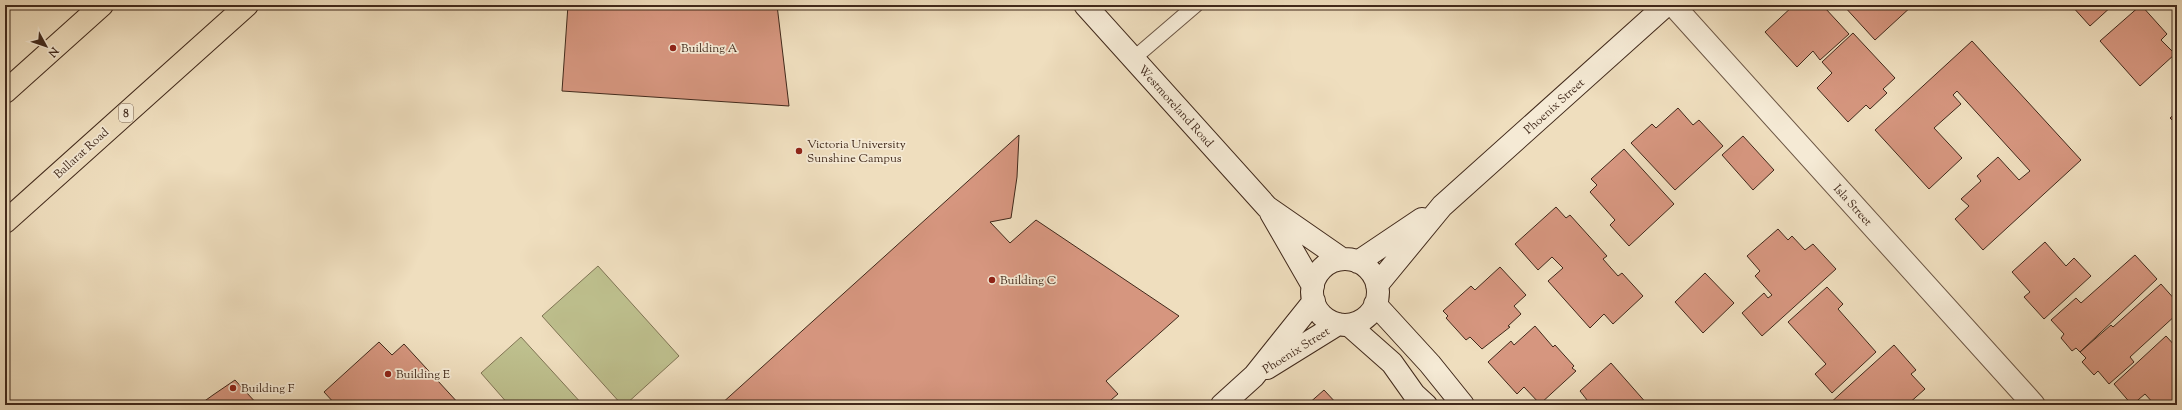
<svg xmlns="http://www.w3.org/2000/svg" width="2182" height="410" viewBox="0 0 2182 410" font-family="'Sorts Mill Goudy',serif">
  <rect width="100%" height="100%" fill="#efdebe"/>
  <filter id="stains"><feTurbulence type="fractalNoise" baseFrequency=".005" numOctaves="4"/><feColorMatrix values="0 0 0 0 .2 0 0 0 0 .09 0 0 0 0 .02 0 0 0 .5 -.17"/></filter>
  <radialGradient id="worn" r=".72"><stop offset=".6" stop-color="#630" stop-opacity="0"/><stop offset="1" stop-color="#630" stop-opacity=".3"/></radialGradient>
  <!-- green -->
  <path fill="#bec08e" stroke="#807454" d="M598 266 679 356 625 405H622L542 316Z
    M521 337 583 405H509L481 373Z"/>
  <!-- building -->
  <path fill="#d6967f" stroke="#41291b" d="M568 5H777L789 106 562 91Z
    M1794 5H1828L1825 8 1849 34 1820 60 1813 51 1797 67 1765 32Z
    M1843 5H1913L1875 40Z
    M2071 5H2113L2090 26Z
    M2141 5 2167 34 2161 40 2175 54 2140 86 2100 41Z
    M1853 33 1895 78 1883 89 1887 93 1870 109 1866 105 1848 122 1817 88 1832 73 1822 62Z
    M1972 41 2081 160 1983 250 1955 219 1969 206 1961 199 1981 181 1977 176 1998 157 2019 180 2030 171 1957 91 1953 95 1961 104 1934 128 1962 158 1929 189 1875 130Z
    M1678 108 1693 125 1699 120 1723 146 1675 190 1631 143 1652 124 1656 128Z
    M2177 112V125L2170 118Z
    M1019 135 1017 177 1011 218 990 222 1010 243 1036 220 1179 316 1106 381 1118 394 1105 405H720Z
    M1743 136 1774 170 1753 190 1722 155Z
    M1624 149 1674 204 1629 246 1610 225 1615 220 1590 192 1597 185 1591 179Z
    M1556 207 1566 218 1570 215 1607 256 1603 259 1618 276 1622 273 1643 296 1613 324 1604 314 1590 328 1548 281 1563 268 1552 257 1538 270 1515 244Z
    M1778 229 1788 240 1792 236 1805 250 1813 244 1836 269 1762 336 1742 313 1764 293 1768 298 1772 295 1755 276 1760 271 1747 256Z
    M2045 242 2066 266 2074 258 2091 276 2044 319 2024 297 2030 292 2012 272Z
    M2135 255 2157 279 2080 352 2076 348 2072 351 2061 338 2064 334 2051 320 2076 298 2081 303Z
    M1500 267 1526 295 1514 306 1521 314 1508 326 1510 327 1482 349 1470 337 1466 340 1446 318 1448 316 1443 311 1471 286 1475 290Z
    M1705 273 1734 303 1703 333 1675 302Z
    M2161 284 2177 302V314L2130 357 2134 362 2109 384 2098 371 2094 375 2082 362 2086 358 2080 352 2111 325 2113 327Z
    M1827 287 1843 304 1838 309 1876 352 1832 393 1815 374 1826 364 1788 322Z
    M1535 326 1553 347 1555 345 1574 366 1572 368 1576 371 1540 404 1524 387 1517 394 1488 362 1511 341 1514 345Z
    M2166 336 2177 348V405H2155L2145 394 2132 405 2114 384Z
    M379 342 392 355 404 344 460 405H336L324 392Z
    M1894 345 1916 370 1911 374 1925 389 1907 405H1828Z
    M1611 363 1648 405H1581L1587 400 1580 391Z
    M235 380 258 405H199L213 395Z
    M1324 390 1338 405H1307Z"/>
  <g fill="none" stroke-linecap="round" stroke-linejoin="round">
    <!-- lane casing -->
    <g stroke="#6c5644" stroke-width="16">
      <path id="lane" d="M1133 59 1196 5"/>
    </g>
    <!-- street casing -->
    <g stroke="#6c5644" stroke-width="24">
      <path id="street" d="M1673 5 2034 405"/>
    </g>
    <!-- secondary casing -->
    <g stroke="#41291b" stroke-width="24">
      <path id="secondary" d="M1085 5 1267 207 1342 259
        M1271 213 1313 286
        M1312 292a33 33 0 1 1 66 0a33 33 0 1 1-66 0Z
        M1358 262 1422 219
        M1377 285 1442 206 1666 5
        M1375 304 1430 364 1463 405
        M1349 325 1392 363 1414 394 1426 405
        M1267 368 1338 324
        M1222 405 1254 376 1314 301"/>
    </g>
    <!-- highway casing -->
    <g stroke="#41291b" stroke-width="24">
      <path id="highway" d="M5 92 102 5
        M5 222 247 5"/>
    </g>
    <!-- lane -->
    <use href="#lane" stroke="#f5ead5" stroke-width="14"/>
    <!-- street -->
    <use href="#street" stroke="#f5ead5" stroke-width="22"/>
    <!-- secondary -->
    <use href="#secondary" stroke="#f5ead5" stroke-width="22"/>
    <!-- highway -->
    <use href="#highway" stroke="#efdebe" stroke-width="22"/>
  </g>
  <!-- markers -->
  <g fill="#8f2418" stroke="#f5ead5" stroke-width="1.5">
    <circle cx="673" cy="48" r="4"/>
    <circle cx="799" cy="151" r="4"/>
    <circle cx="992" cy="280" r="4"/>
    <circle cx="388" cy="374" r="4"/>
    <circle cx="233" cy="388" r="4"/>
  </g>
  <g text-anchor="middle" stroke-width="3.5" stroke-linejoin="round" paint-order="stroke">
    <!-- shield labels -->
    <rect fill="#f5ead5" stroke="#776353" stroke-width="1" x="119" y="104" width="14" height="18" rx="3"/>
    <g font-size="11" font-weight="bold" fill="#41291b">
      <text x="126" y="117">8</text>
    </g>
    <!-- poi labels -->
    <g font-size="12" fill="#41291b" stroke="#f5ead5" text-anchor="start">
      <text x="681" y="52">Building A</text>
      <text x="807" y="148">Victoria University<tspan x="807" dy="14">Sunshine Campus</tspan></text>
      <text x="1000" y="284">Building C</text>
      <text x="396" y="378">Building E</text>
      <text x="241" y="392">Building F</text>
    </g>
    <!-- street labels -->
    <g font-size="12" fill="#41291b" stroke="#f5ead5">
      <text transform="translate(1176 106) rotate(48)" y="4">Westmoreland Road</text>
      <text transform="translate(1554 106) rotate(-42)" y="4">Phoenix Street</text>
      <text transform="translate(81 153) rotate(-42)" y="4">Ballarat Road</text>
      <text transform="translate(1853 205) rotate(48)" y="4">Isla Street</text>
      <text transform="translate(1296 350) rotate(-32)" y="4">Phoenix Street</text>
    </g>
  </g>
  <!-- margin -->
  <rect width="2182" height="410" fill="none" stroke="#efdebe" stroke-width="20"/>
  <rect x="6" y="6" width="2170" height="398" fill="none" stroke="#41291b" stroke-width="2"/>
  <rect x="10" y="10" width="2162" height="390" fill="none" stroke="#41291b"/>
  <!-- north arrow -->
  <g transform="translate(46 46) rotate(130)" stroke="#f5ead5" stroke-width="3" paint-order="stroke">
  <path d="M0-3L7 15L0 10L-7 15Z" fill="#41291b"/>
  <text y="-6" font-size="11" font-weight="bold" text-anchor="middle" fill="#41291b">N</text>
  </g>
  <rect width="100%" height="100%" filter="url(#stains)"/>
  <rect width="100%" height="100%" fill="url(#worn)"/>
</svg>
